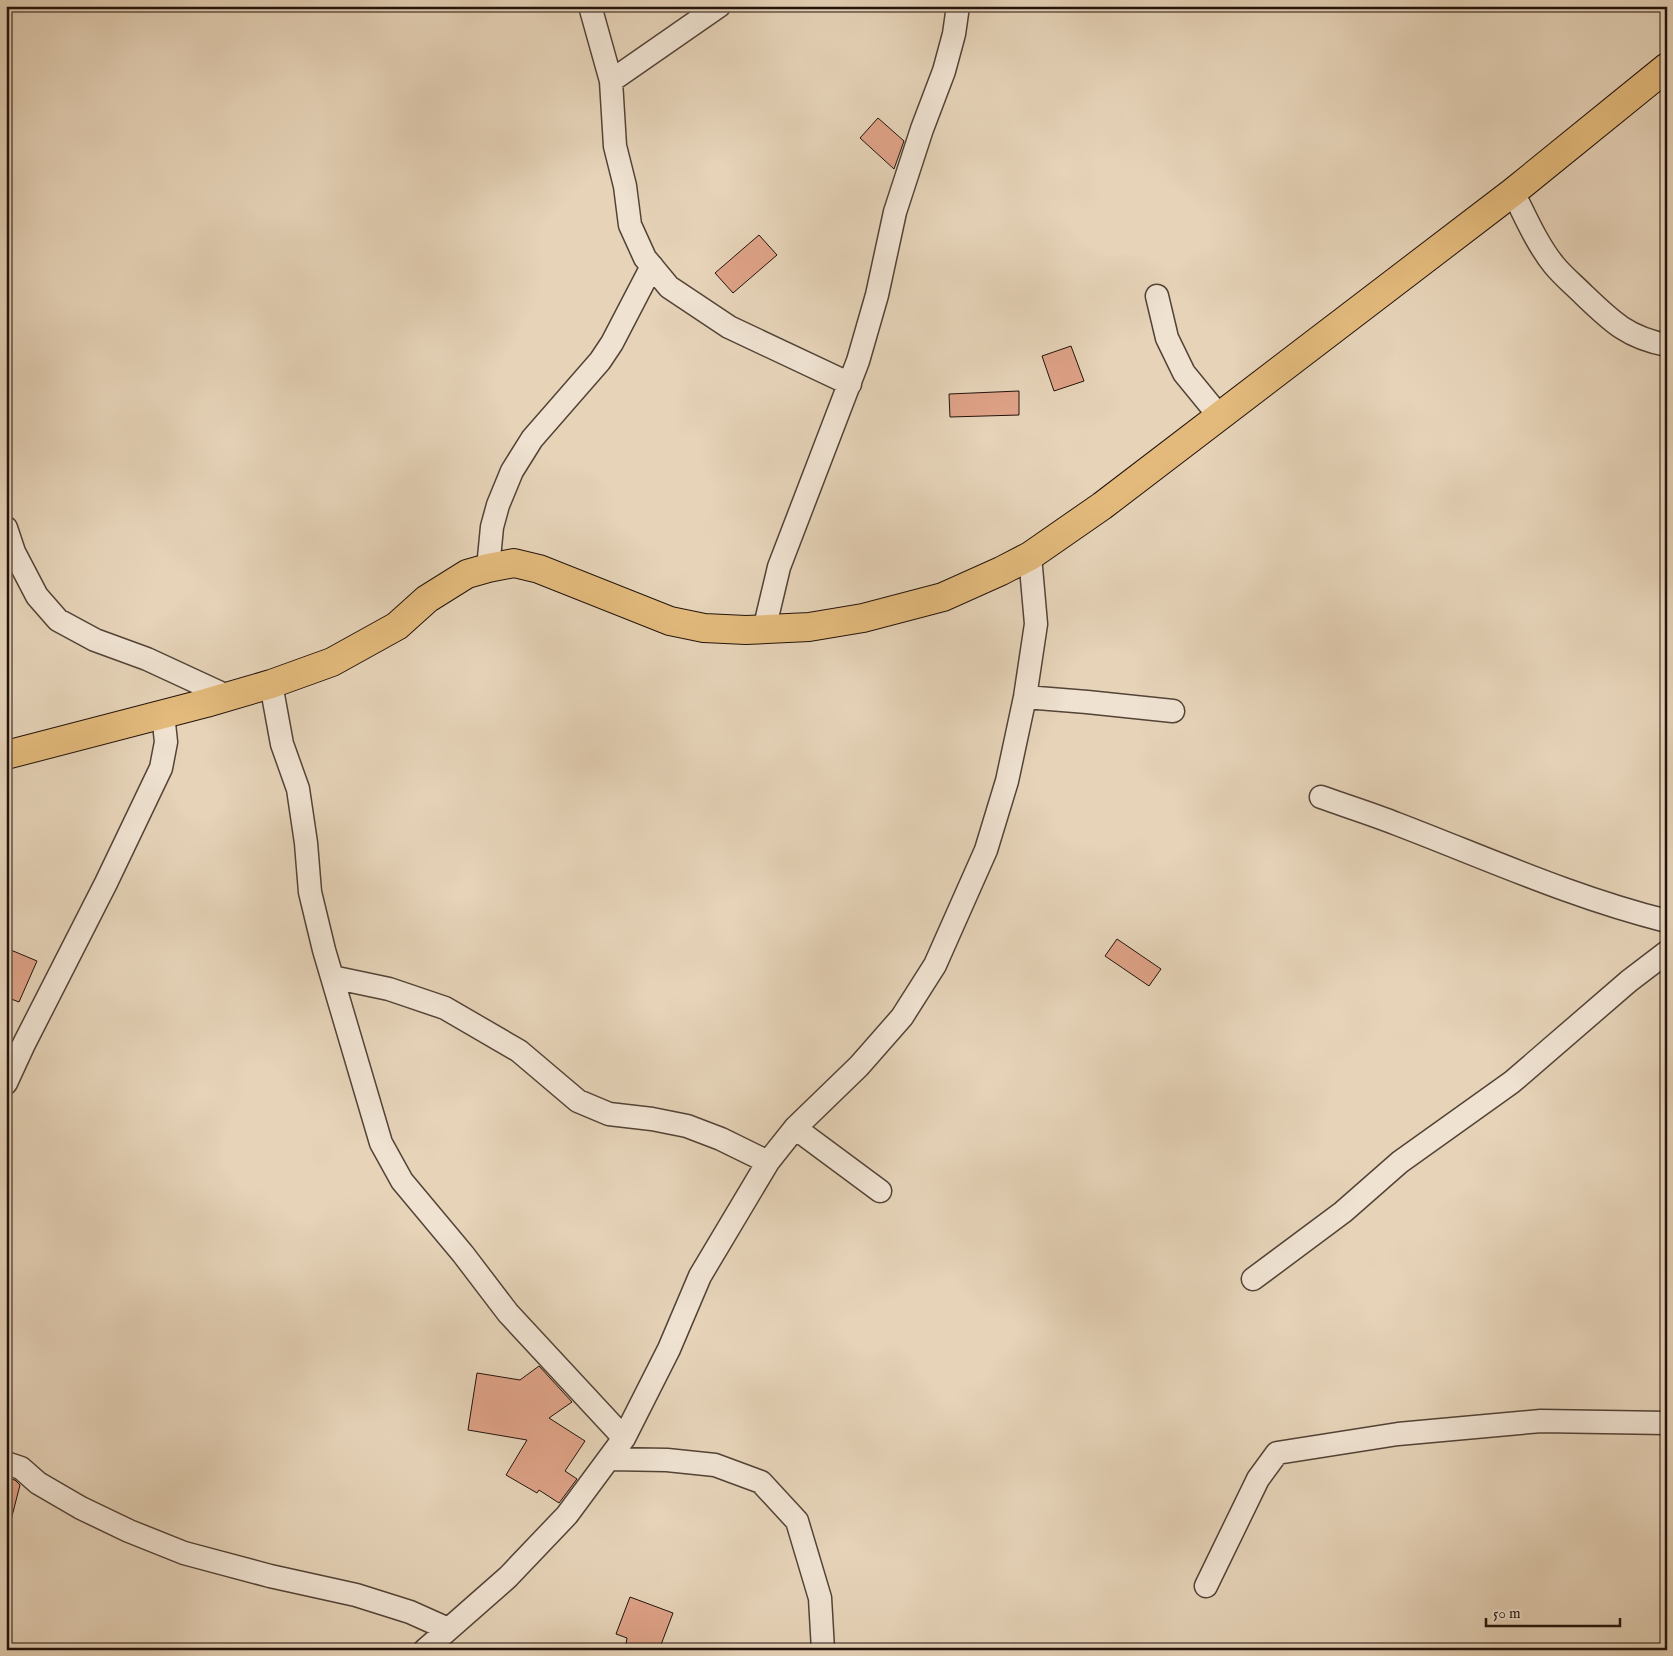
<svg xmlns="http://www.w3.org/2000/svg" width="1673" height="1656" viewBox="0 0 1673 1656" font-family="'IM FELL English',serif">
  <rect width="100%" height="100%" fill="#e6d3b8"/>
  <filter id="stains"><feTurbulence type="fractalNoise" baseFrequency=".004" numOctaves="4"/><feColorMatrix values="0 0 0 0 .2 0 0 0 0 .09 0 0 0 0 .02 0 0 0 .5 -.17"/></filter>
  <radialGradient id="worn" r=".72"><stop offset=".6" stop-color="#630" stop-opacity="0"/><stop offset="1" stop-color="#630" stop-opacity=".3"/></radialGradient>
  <!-- building -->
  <path fill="#dea287" stroke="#22130b" d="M878 118 904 141 894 169 860 138Z
    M759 235 777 255 733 293 715 273Z
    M1071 346 1084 381 1054 391 1042 356Z
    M1019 391V415L950 417 949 394Z
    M1117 939 1161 969 1149 986 1105 956Z
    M6 948 37 961 19 1002 6 997Z
    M539 1366 572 1402 549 1418 585 1441 565 1471 577 1479 559 1503 539 1490 537 1493 506 1475 527 1440 468 1430 477 1373 520 1380Z
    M6 1478 15 1480 20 1485 11 1520H6Z
    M630 1597 673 1613 659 1650H625L627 1638 616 1634Z"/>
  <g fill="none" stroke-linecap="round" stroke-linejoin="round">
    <!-- minor casing -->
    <g stroke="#534336" stroke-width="25">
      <path id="minor" d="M590 6 611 81 615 146 625 186 630 225 645 258 669 287 729 327 850 384
        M611 81 719 6
        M1513 192C1525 216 1537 244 1554 265 1563 276 1574 285 1584 295 1611 321 1628 338 1667 345
        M1157 296 1167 338 1184 373 1220 417
        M6 528 14 552 37 596 58 620 95 640 147 659 227 696
        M488 568 492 527 498 505 512 471 532 439 600 361 612 343 652 266
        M764 630 779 567 858 361 877 295 895 212 922 129 944 71 954 34 958 6
        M271 684 282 744 298 789 306 843 310 892 324 950 381 1143 402 1181 463 1254 508 1313 624 1438
        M1025 697 1087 702 1173 711
        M1321 797C1346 806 1372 814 1397 824 1486 858 1574 898 1667 921
        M332 977 389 989 445 1008 519 1051 578 1101 609 1114 652 1119 687 1126 721 1139 768 1162
        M6 1083 24 1044 106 883 161 768 166 742 163 714
        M795 1128 880 1191
        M1253 1279 1343 1212 1400 1162 1512 1082 1629 981 1667 952
        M609 1459 667 1460 715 1465 761 1482 797 1521 820 1598 823 1650
        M6 1463 21 1468 38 1483 81 1508 129 1531 184 1553 270 1576 356 1595 410 1612 448 1629
        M1206 1586 1258 1479 1277 1453 1398 1434 1541 1421 1667 1423
        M425 1650 508 1577 567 1515 624 1438 669 1349 700 1276 768 1162 795 1128 859 1066 902 1017 935 965 986 850 1007 781 1025 697 1036 624 1030 556"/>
    </g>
    <!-- major casing -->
    <g stroke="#22130b" stroke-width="30">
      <path id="major" d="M6 755 206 703 271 684 332 662 397 626 427 599 467 574 488 568 514 563 539 569 670 621 704 628 746 630 809 627 863 618 943 597 1001 571 1030 556 1102 506 1513 192 1667 67"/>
    </g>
    <!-- minor -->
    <use href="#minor" stroke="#efe2d1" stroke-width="22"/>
    <!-- major -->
    <use href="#major" stroke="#e3ba7c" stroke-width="28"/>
  </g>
  <!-- margin -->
  <rect width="1673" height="1656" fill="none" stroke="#e6d3b8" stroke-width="25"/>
  <rect x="8" y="8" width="1658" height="1641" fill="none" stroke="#22130b" stroke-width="2.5"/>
  <rect x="12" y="12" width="1648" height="1631" fill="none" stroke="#22130b"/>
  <!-- scale -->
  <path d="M1486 1618v8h134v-8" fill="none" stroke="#22130b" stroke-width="2.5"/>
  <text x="1493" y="1618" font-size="15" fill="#22130b" stroke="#efe2d1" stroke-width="4" paint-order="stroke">50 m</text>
  <rect width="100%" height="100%" filter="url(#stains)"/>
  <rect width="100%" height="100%" fill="url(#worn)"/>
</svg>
